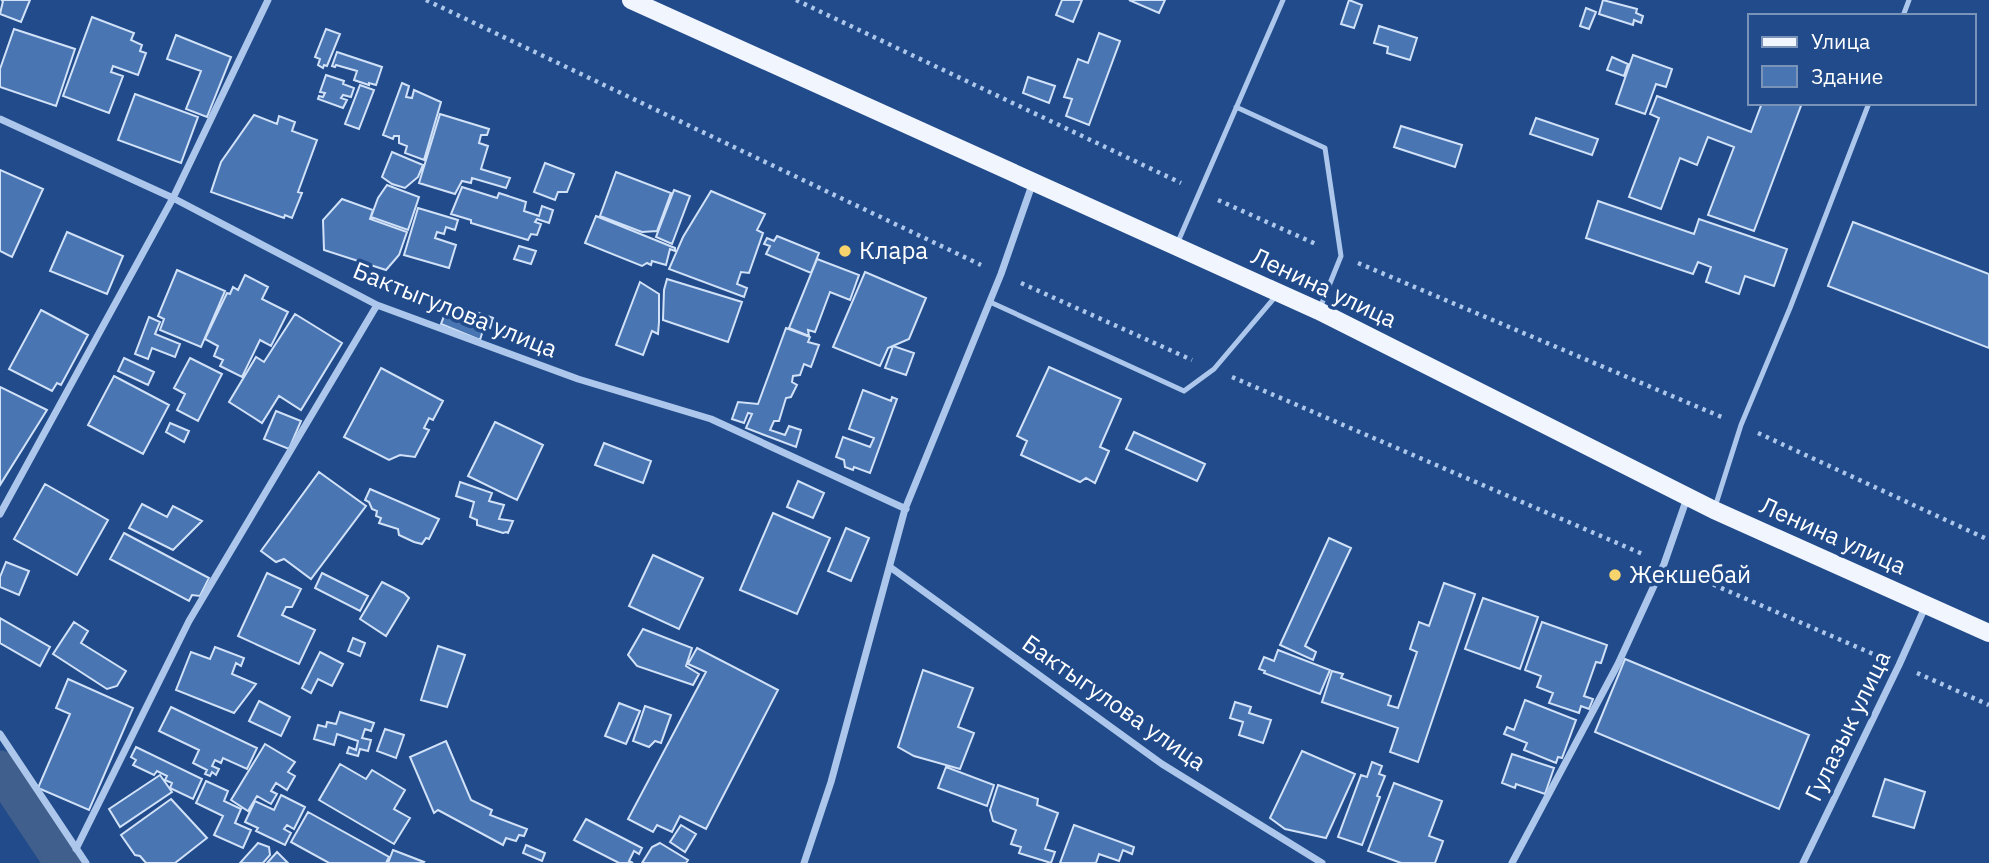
<svg xmlns="http://www.w3.org/2000/svg" width="1989" height="863" viewBox="0 0 1989 863" font-family="'IBM Plex Sans',sans-serif">
  <rect width="100%" height="100%" fill="#214b8a"/>
  <g fill="none" stroke-linecap="round" stroke-linejoin="round">
    <!-- canal -->
    <path stroke="#405f8d" stroke-width="37" d="M0 769 63 863"/>
  </g>
  <!-- building -->
  <path fill="#4975b2" stroke="#d1e2f8" stroke-width="2" d="M1 0H30L21 22 0 14 3 1Z
    M1062 0H1082L1073 22 1056 15Z
    M1129 0H1165L1159 13Z
    M1349 0 1362 5 1354 28 1341 24Z
    M1603 0 1637 9 1636 13 1643 16 1641 23 1634 20 1633 25 1599 14Z
    M1586 8 1596 12 1589 29 1580 26Z
    M92 17 134 33 131 40 142 45 140 51 146 53 138 75 113 66 111 72 123 76 109 113 63 96Z
    M1379 26 1417 38 1410 60 1387 53 1388 47 1374 43Z
    M14 29 75 49 56 106 0 87V69Z
    M326 29 340 34 327 66 324 65 323 68 318 65 320 59 315 57Z
    M1099 33 1120 41 1089 125 1066 116 1072 99 1064 97 1078 59 1088 63Z
    M176 35 231 57 207 117 186 109 201 71 167 59Z
    M337 52 382 67 376 85 369 83V85L354 80 357 71 336 65 335 67 332 66Z
    M1633 55 1672 69 1666 87 1656 84 1645 114 1616 104Z
    M1612 57 1628 64 1624 76 1607 70Z
    M326 75 344 81 343 84 354 88 351 97 343 95 341 98 347 100 343 108 318 99 319 96 323 97 325 93 320 92Z
    M1028 77 1055 86 1049 103 1023 93Z
    M402 83 409 86 406 97 412 98 414 90 441 102 424 160 405 153 407 146 399 143V136H394L393 139 383 135Z
    M360 85 374 90 359 129 345 124Z
    M135 94 198 117 181 163 118 140Z
    M1657 96 1751 132 1762 103H1802L1754 231 1708 215 1734 147 1708 137 1697 165 1680 158 1661 209 1629 197 1659 118 1650 114Z
    M440 114 489 129 487 135H481L479 143 488 146 481 169 510 178 506 188 472 178 471 183 462 181 455 194 419 183Z
    M254 115 277 124 279 116 295 122 292 131 317 140 298 192 302 193 292 218 285 215 284 218 211 192 221 162Z
    M1536 118 1598 139 1592 155 1530 134Z
    M1401 126 1462 145 1455 167 1394 147Z
    M392 152 423 165 418 177 405 188 392 184 382 177Z
    M545 163 574 174 567 192H558L555 200 534 192Z
    M0 170 43 189 12 257 0 251Z
    M616 172 671 193 657 231 642 232 600 216Z
    M387 185 419 197 408 230 371 217 378 198Z
    M462 187 497 198 499 193 526 202 524 211 539 216 542 206 553 210 549 223 537 219 535 222 541 224 537 235 531 234 528 240 471 223V220L451 214Z
    M674 190 690 196 672 244 656 237Z
    M711 191 765 214 757 230 763 233 749 273 741 272 737 284 747 288 744 297 669 269 683 237Z
    M342 199 373 210 370 219 407 232 399 255 386 270 324 250 323 220Z
    M1598 201 1694 234 1699 219 1787 249 1774 286 1745 276 1739 294 1706 282 1711 267 1698 262 1693 274 1586 238Z
    M418 208 458 220 455 230 446 227 444 234 437 232 435 238 456 245 449 268 404 255Z
    M596 216 675 248V251L670 249 666 265 652 261 651 265 647 263 642 266 585 243Z
    M1853 222 1989 274V348L1828 286Z
    M67 232 123 256 107 294 50 271Z
    M777 236 819 253 811 273 766 254 770 246 764 244 767 238 774 241Z
    M519 246 536 251 531 264 514 259Z
    M817 259 859 275 850 300 830 292 815 332 808 330 809 336 789 328Z
    M177 270 225 291 201 347 160 330 164 319 158 316Z
    M865 272 926 298 909 339 888 348 880 366 833 347Z
    M245 275 268 287 262 299 288 312 271 346 260 340 242 377 220 366 223 360 214 356 218 346 205 339 227 293 230 294 233 287 238 290Z
    M667 279 742 302 728 342 663 320 664 290Z
    M640 282 659 294V322L658 334 652 331 643 355 616 345Z
    M449 303 493 318 490 328 484 327 480 340 441 324Z
    M41 310 88 335 61 385 57 383 52 391 9 369Z
    M295 314 342 343 301 410 279 396 262 423 229 402 256 357 264 362Z
    M149 317 160 322 155 334 180 344 175 357 152 348 148 359 135 354Z
    M786 328 810 337 808 342 819 345 811 367 804 364 800 375 793 376 792 382 797 385 791 397 786 398 779 421H774L770 430 785 435 789 426 801 430 796 447 746 428 752 414 748 413 744 423 732 419 738 402 758 404Z
    M893 346 914 353 906 375 885 368Z
    M124 358 154 372 148 385 118 371Z
    M190 358 222 374 198 421 177 410 185 394 174 388Z
    M1049 367 1121 399 1100 447 1109 451 1095 483 1086 478 1080 482 1021 455 1027 441 1017 436Z
    M381 368 443 401 433 420 429 418 424 428 429 430 415 457 400 455 389 460 344 437Z
    M114 376 169 405 143 454 88 425Z
    M0 387 47 410 0 485Z
    M863 390 891 401 892 397 897 399 870 473 854 467 853 470 845 467 844 460 836 457 843 437 870 447 874 438 849 429Z
    M276 411 301 421 289 449 264 439Z
    M495 422 543 445 517 500 468 476Z
    M170 423 189 431 184 442 166 432Z
    M1134 432 1205 464 1197 481 1126 449Z
    M604 443 651 461 643 483 595 465Z
    M319 472 366 506 311 579 284 559 276 562 261 551Z
    M798 481 824 493 813 518 787 507Z
    M460 482 492 493 489 501 504 505 499 519 513 521 508 533 506 532 503 533 477 525V520L470 517 474 502 456 496Z
    M45 484 108 520 77 575 14 539Z
    M370 489 439 519 429 539 426 538 422 544 414 542 399 535 398 529 379 523 381 518 376 516 377 511 372 509 369 502 365 500Z
    M142 504 167 517 173 506 202 521 173 550 129 528Z
    M773 513 830 538 797 614 740 590Z
    M846 528 869 538 851 581 828 571Z
    M124 533 209 578 200 596 192 595 189 601 110 559Z
    M1329 538 1351 548 1305 646 1316 652 1313 660 1280 645Z
    M653 555 703 578 679 629 629 606Z
    M6 562 29 571 19 595 0 587V577Z
    M267 573 301 589 292 607H286L282 615 315 630 299 664 238 636Z
    M322 573 368 596 360 611 315 588Z
    M382 582 404 593 409 598 386 636 360 619Z
    M1444 583 1475 594 1418 762 1390 752 1398 728 1322 702 1332 671 1343 674 1341 678 1391 696 1388 705 1398 708 1417 652 1410 649 1419 622 1429 626Z
    M1483 598 1538 617 1520 669 1465 649Z
    M0 618 50 647 40 666 0 643Z
    M74 622 88 631 81 643 126 671 117 686 107 689 53 654Z
    M1542 622 1607 645 1601 663 1596 662 1584 696 1593 699 1589 709 1581 706 1579 713 1549 703 1553 693 1537 687 1541 676 1525 670Z
    M643 629 692 648 686 666 699 674 693 685 637 666 628 655Z
    M353 638 365 643 360 656 348 651Z
    M438 646 465 655 447 707 421 700Z
    M215 647 244 658 241 666 236 663 232 674 256 684 234 713 176 690 191 652 210 659Z
    M697 648 778 690 706 829 680 816 672 832 657 825 653 832 628 819 706 672 688 664Z
    M1278 650 1330 670 1320 694 1264 673 1265 671 1259 669 1264 657 1274 661Z
    M320 652 343 664 332 686 318 679 311 693 302 688Z
    M1625 659 1809 735 1779 809 1595 732Z
    M923 670 973 688 958 727 974 733 960 769 914 756 898 747Z
    M68 679 133 708 89 810 38 788 70 714 56 708Z
    M1525 700 1576 720 1562 758 1558 757 1556 763 1524 750 1527 743 1504 734 1507 727 1514 730Z
    M259 701 290 717 281 736 249 721Z
    M1235 702 1251 707 1249 713 1271 720 1263 743 1239 735 1243 722 1230 718Z
    M619 703 640 711 626 744 605 736Z
    M645 706 671 715 661 743 655 741 649 747 633 741Z
    M171 707 257 748 247 769 223 758 221 763 215 760 212 766 219 769 216 775 212 772 210 776 205 774 207 770 193 763 199 750 159 731Z
    M340 712 374 723 371 731 365 729 362 738 371 740 368 751 360 749 358 756 347 753 349 747 356 750 358 741 337 734 334 745 314 739 318 725 326 727 327 722 336 724Z
    M385 729 404 735 396 758 377 751Z
    M446 741 471 800 492 810 490 815 527 829 524 836 519 835 516 841 506 838 503 845 438 810 434 813 410 757Z
    M265 744 295 762 288 772 295 776 287 790 276 783 271 791 277 794 271 804 257 796 248 811 231 800Z
    M136 747 202 779 193 799 170 788 172 783 165 780 167 776 157 771 154 775 133 765 136 760 131 757Z
    M1302 751 1355 774 1326 838 1285 829 1270 818Z
    M1512 754 1554 768 1545 794 1516 784 1515 788 1502 783Z
    M1372 762 1382 766 1379 774 1385 776 1377 796 1380 797 1362 845 1338 837 1361 775 1367 777Z
    M340 764 366 779 372 770 405 790 394 809 410 818 394 844 319 800Z
    M946 767 994 785 987 806 938 788Z
    M160 775 172 792 120 827 109 809Z
    M1885 779 1925 792 1914 828 1873 816Z
    M206 781 228 791 224 801 241 809 235 823 251 830 243 848 214 835 223 816 196 803Z
    M1394 783 1442 801 1429 836 1443 841 1435 863H1401L1368 851Z
    M998 785 1038 799 1037 805 1058 813 1045 849 1055 852 1051 863 1019 853 1021 847 1011 844 1016 830 993 821 990 810Z
    M281 795 305 807 294 829 287 825 284 829 291 833 285 845 256 831 258 828 245 822 255 801 274 810Z
    M171 799 207 838 175 863H146L140 856 135 855 121 835Z
    M308 812 389 857 386 863H329L291 842Z
    M586 819 642 848 639 854 634 851 629 861 633 863H619L574 840Z
    M681 825 696 834 685 852 670 842Z
    M1074 825 1134 847 1132 854 1123 850 1119 861 1099 854 1096 863H1060Z
    M258 843 269 847 270 855 263 863H240Z
    M660 843 688 860 686 863H642L652 847Z
    M526 845 545 853 542 861 523 853Z
    M393 850 424 862 423 863H388Z
    M277 852 288 863H267Z"/>
  <g fill="none" stroke-linecap="round" stroke-linejoin="round">
    <!-- path -->
    <path stroke="#acc7eb" stroke-width="4.5" stroke-dasharray="3.5 5" stroke-linecap="butt" d="M426 0 981 265
      M796 0 1181 183
      M1218 200 1318 245
      M1358 263 1724 418
      M1021 283 1192 360
      M1232 377 1645 555
      M1758 433 1989 540
      M1682 571 1880 657
      M1917 673 1989 705"/>
    <!-- lane -->
    <path stroke="#acc7eb" stroke-width="5" d="M1903 16 1909 0
      M1236 107 1325 148 1341 256 1320 308
      M1177 244 1283 0
      M990 302 1184 391 1214 369 1276 296
      M1715 507 1741 425 1790 308 1869 103"/>
    <!-- street -->
    <path stroke="#acc7eb" stroke-width="7" d="M0 119 173 198 377 305 578 379 711 419 906 509
      M0 514 173 198 268 0
      M890 567 1162 764 1322 863
      M0 734 86 863
      M76 849 189 621 377 305
      M804 863 831 782 905 509 1001 274 1033 182
      M1512 863 1618 664 1664 564 1687 498
      M1803 863 1899 665 1926 605"/>
    <!-- primary -->
    <path stroke="#f1f6fe" stroke-width="18" d="M631 0 1319 311 1714 510 1989 633"/>
  </g>
  <!-- markers -->
  <g fill="#f8d46d" stroke="#214b8a" stroke-width="2.5">
    <circle cx="845" cy="251" r="7"/>
    <circle cx="1615" cy="575" r="7"/>
  </g>
  <g text-anchor="middle" stroke-width="7" stroke-linejoin="round" paint-order="stroke">
    <!-- poi labels -->
    <g font-size="24" fill="#fff" stroke="#214b8a" text-anchor="start">
      <text x="859" y="259">Клара</text>
      <text x="1629" y="583">Жекшебай</text>
    </g>
    <!-- street labels -->
    <g font-size="24" fill="#fff" stroke="#214b8a">
      <text transform="translate(1324 288) rotate(25)" y="8">Ленина улица</text>
      <text transform="translate(455 310) rotate(22)" y="8">Бактыгулова улица</text>
      <text transform="translate(1833 536) rotate(24)" y="8">Ленина улица</text>
      <text transform="translate(1114 703) rotate(35)" y="8">Бактыгулова улица</text>
      <text transform="translate(1848 726) rotate(-64)" y="8">Гулазык улица</text>
    </g>
  </g>
  <!-- legend -->
  <rect x="1748" y="14" width="228" height="91" fill="#214b8a" stroke="#7a93b9" stroke-width="2"/>
  <rect x="1762" y="37" width="35" height="10" fill="#f1f6fe" stroke="#7a93b9" stroke-width="2"/>
  <text x="1811" y="49" font-size="21" fill="#ffffff">Улица</text>
  <rect x="1762" y="66" width="35" height="21" fill="#4975b2" stroke="#7a93b9" stroke-width="2"/>
  <text x="1811" y="84" font-size="21" fill="#ffffff">Здание</text>
</svg>
